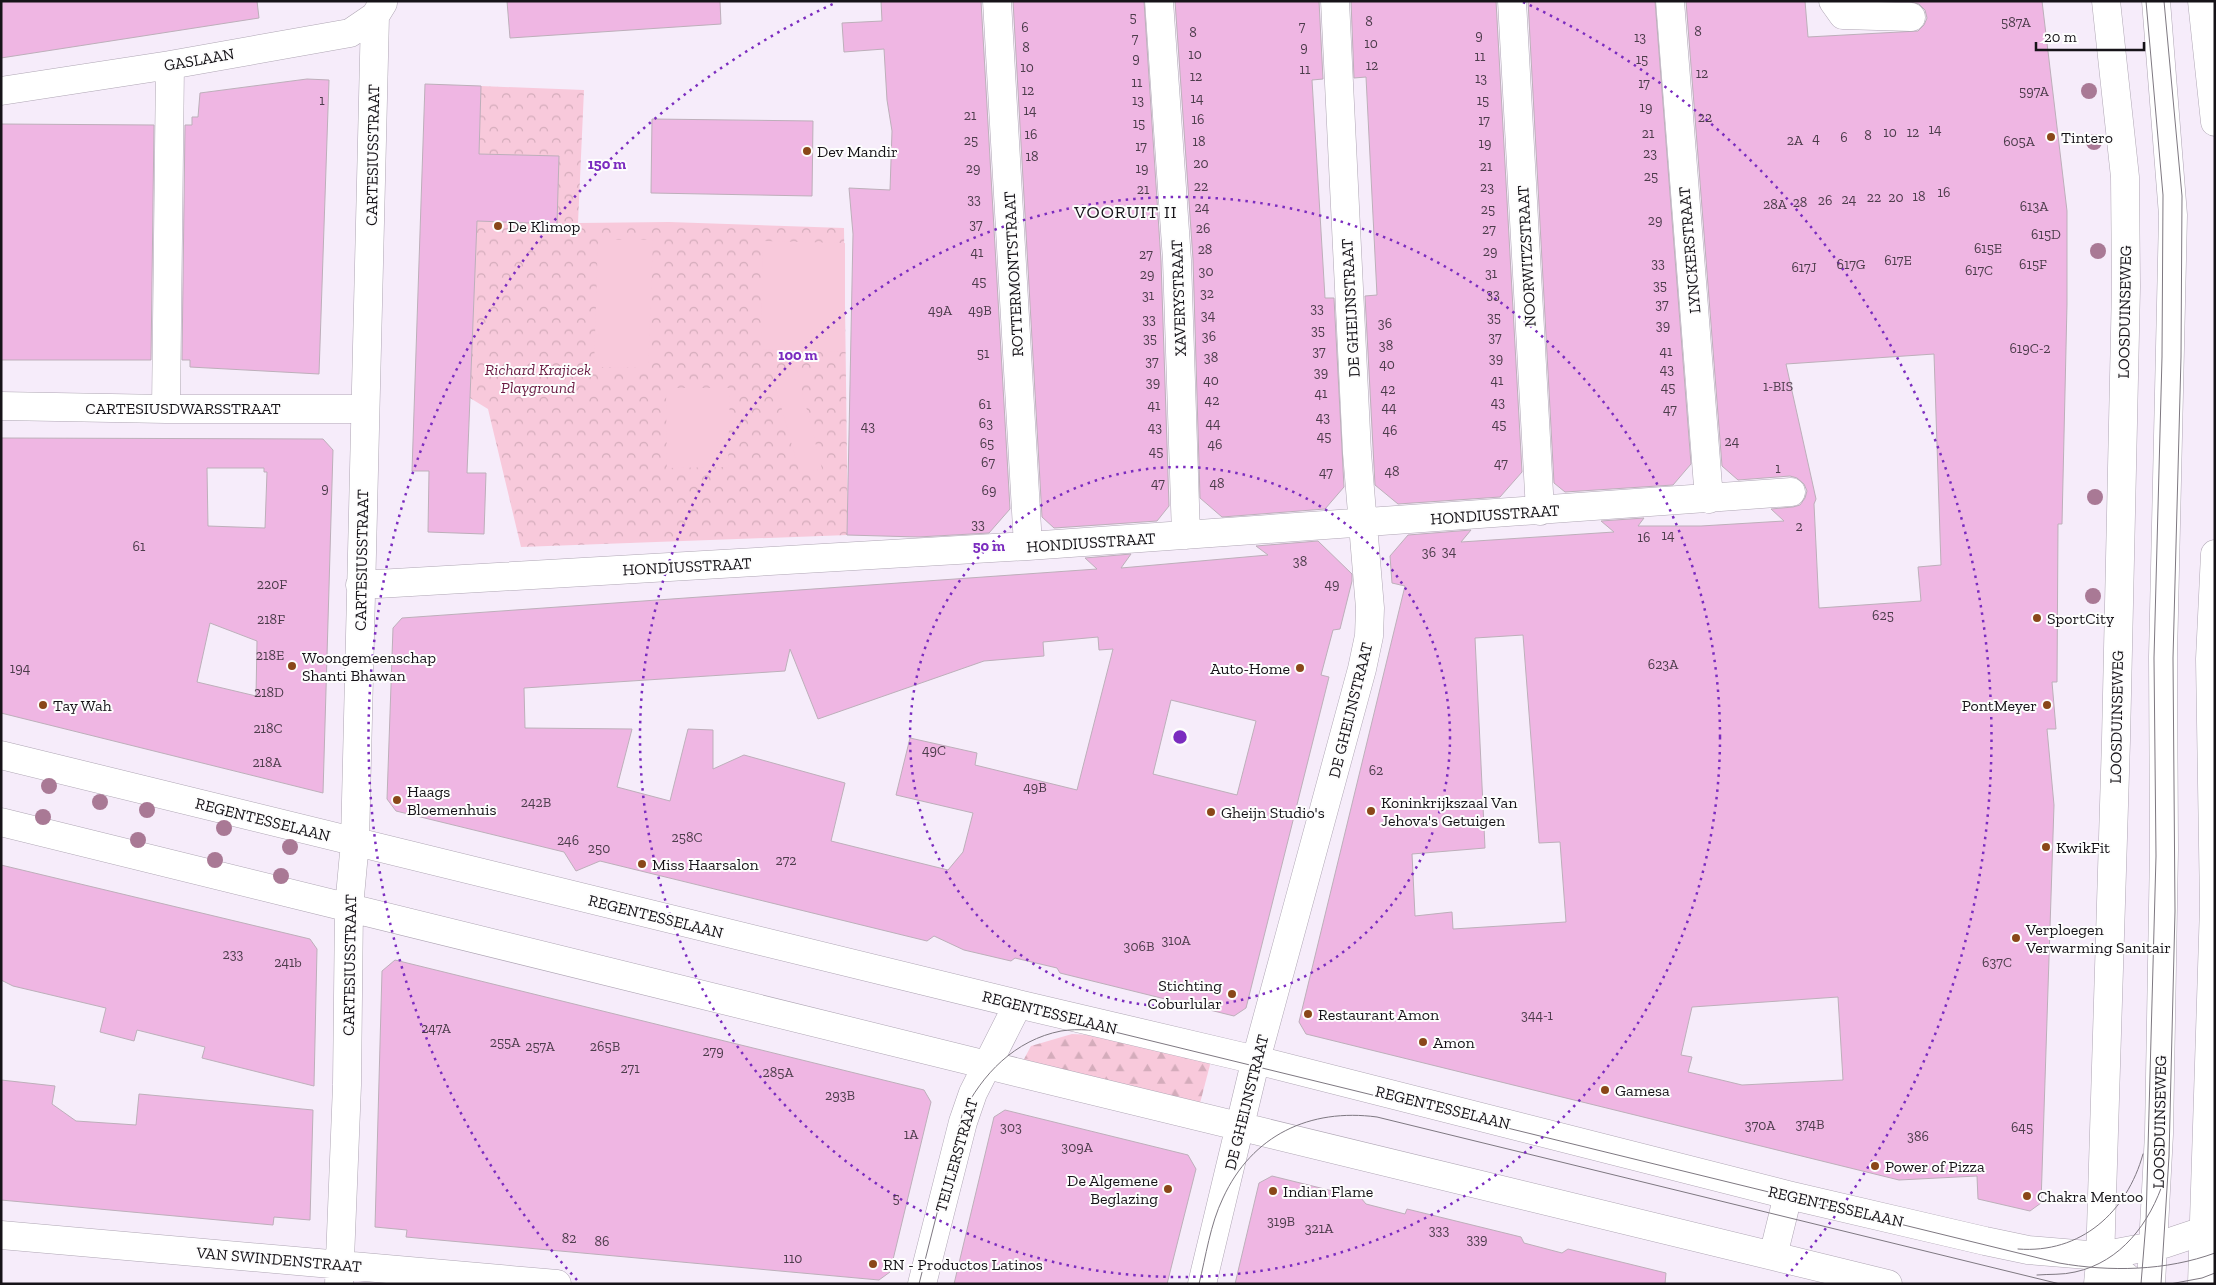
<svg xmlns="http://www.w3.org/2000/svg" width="2216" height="1285" viewBox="0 0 2216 1285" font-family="'Zilla Slab',serif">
  <defs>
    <pattern id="forest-firs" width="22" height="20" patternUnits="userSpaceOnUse" patternTransform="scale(1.25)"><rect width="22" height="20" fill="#f8c9db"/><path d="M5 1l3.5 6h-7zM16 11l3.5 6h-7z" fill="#d4acbb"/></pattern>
    <pattern id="park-crowns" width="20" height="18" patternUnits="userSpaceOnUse" patternTransform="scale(1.25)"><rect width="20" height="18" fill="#f8c9db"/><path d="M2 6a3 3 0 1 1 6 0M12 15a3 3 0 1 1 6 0" fill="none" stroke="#d4acbb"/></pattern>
  </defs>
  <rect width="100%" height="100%" fill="#f6ecfa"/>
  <!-- forest -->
  <path fill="url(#forest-firs)" d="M1072 1034 1113 1036 1211 1061 1199 1107 1023 1061 1031 1046Z"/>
  <!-- park -->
  <path fill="url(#park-crowns)" d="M481 86 584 90 578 223 669 222 844 228 848 535 521 547 488 409 470 398Z"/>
  <!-- garden -->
  <path fill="#f8c9db" d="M598 240H653L648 368 594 367Z
    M763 241 845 243V352L761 349Z
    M796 367 822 469 800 474 772 374Z
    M666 388H730L728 467 667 468Z"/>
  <!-- building -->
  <path fill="#efb6e3" stroke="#bdafba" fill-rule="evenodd" d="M1 1H257L259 18 1 58Z
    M507 1H720L721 24 510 38Z
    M881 1H981L1010 509 989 533 918 537 847 535 853 234 849 188 890 190 892 131 887 100 884 49 844 52 842 23 882 21Z
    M1013 1H1144L1161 261 1169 506 1157 521 1054 528 1042 517Z
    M1175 1H1319L1323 79 1312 80 1325 298H1334L1344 487 1325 509 1222 517 1200 498 1193 259Z
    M1351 1H1496L1522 472 1500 497 1398 504 1375 485 1365 296 1377 295 1366 77 1354 78Z
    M1528 1H1655L1691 464 1673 485 1565 492 1554 483Z
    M1686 1H1805L1808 37 1918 31 1924 25 1927 18 1925 10 1919 4 1907 1H2042L2067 211V304L2062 524H2058L2057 682H2052L2056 729H2047L2054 805 2041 1203 2030 1211 1978 1199 1977 1176 1899 1180 1306 1034 1299 1022 1405 586 1392 583 1390 556 1408 535 1471 530 1461 542 1614 532 1601 521 1644 518 1638 526H1701L1784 521 1771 509 1793 507 1800 505 1805 498 1807 491 1804 484 1797 478 1790 476 1738 480 1722 466ZM1934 354 1941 565 1918 567 1921 601 1819 608 1814 504 1816 499 1786 364ZM1523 635 1539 843 1560 842 1566 922 1453 929 1452 912 1415 916 1412 854 1485 848 1475 638ZM1838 997 1843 1080 1742 1085 1688 1072 1692 1057 1681 1055 1692 1007Z
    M307 79 329 80 319 374 190 367V360H182L185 125H192V117H198L200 93Z
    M425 84 481 86 479 154 559 156 557 224 477 221 467 473H486L484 534 428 532 429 471H412Z
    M652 119 813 121 812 196 651 193Z
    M1 124 154 125 151 360H1Z
    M1 438 323 439 333 450 323 793 1 713ZM207 468H264V472H267L265 528 208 526ZM210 623 257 641 256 696 197 682Z
    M1318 541 1352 574V581L1340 629 1333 630 1321 675 1329 677 1246 1008 1234 1016 1060 973 1057 968 1015 958 1011 961 964 950 934 936 927 941 600 861 576 871 564 852 396 811 387 799 393 628 402 618 1097 569 1085 558 1131 554 1121 568 1268 555 1256 546ZM1098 637 1099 650 1113 649 1077 790 975 765 977 753 910 738 896 795 973 813 963 852 948 870 831 841 845 783 744 755 713 769V730L688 729 670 801 617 787 632 729 525 728 524 688 785 671 790 649 818 719 984 661 1044 656 1043 642ZM1171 700 1256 721 1237 795 1153 774Z
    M1 865 310 939 317 949 314 1086 202 1058 205 1047 137 1030 134 1041 100 1032 106 1008 13 986 1 980Z
    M395 960 924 1090 931 1102 890 1272 879 1280 406 1237 407 1230 375 1227 382 971Z
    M1 1080 55 1086 52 1104 76 1121 136 1125 139 1094 313 1110 310 1220 274 1217 273 1225 1 1200Z
    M1005 1110 1188 1155 1196 1169 1167 1284H954L994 1117Z
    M1272 1176 1361 1198 1366 1204 1405 1214 1407 1209 1521 1237 1524 1243 1562 1253 1568 1249 1666 1273 1665 1284H1235L1259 1183Z"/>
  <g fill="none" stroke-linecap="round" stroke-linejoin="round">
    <!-- minor casing -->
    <g stroke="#afa6b4" stroke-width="29">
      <path id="minor" d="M997 1 1028 546
        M1159 1 1177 260 1186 535
        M1512 1 1540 511
        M1670 1 1709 499
        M1833 1 1843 15 1911 17
        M1 91 170 65 350 33 375 16 383 3
        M1 406 166 409H364
        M166 409 170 65
        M360 585 1028 546 1791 492
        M1 755 1018 1004 1256 1060 1788 1195 1985 1241 2028 1250 2100 1256 2164 1244 2215 1227
        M1 822 987 1065 1888 1284
        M1 1235 557 1284
        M1773 1256 1788 1195
        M2100 1256 2135 1284
        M339 1284 347 1085 349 907 355 842C360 566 369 291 375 16
        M922 1284 963 1122 973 1093 1018 1004
        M1202 1284 1254 1067 1362 669 1369 636 1370 608 1357 453 1335 1
        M2151 1284 2159 1134 2164 850 2163 657 2173 215 2156 1"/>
    </g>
    <!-- major casing -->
    <g stroke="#afa6b4" stroke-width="29">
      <path id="major" d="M2202 1 2215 122
        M2098 1284 2100 1262 2116 740 2126 287 2125 177 2106 1
        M2202 1284 2214 906 2210 659 2215 554"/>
    </g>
    <!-- minor -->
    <use href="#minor" stroke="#fff" stroke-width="28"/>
    <!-- major -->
    <use href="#major" stroke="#fff" stroke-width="28"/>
    <!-- tram -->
    <path stroke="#7e7881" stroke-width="1" d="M2018 1249C2081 1254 2127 1212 2143 1154
      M2037 1275C2049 1274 2063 1275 2075 1272 2121 1262 2150 1223 2164 1180
      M919 1284 962 1115C982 1074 1015 1040 1061 1031 1079 1028 1098 1031 1115 1032L2059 1263C2110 1272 2166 1271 2215 1253
      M1199 1284C1206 1256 1210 1225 1223 1198 1252 1135 1310 1108 1377 1117L2060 1284
      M2141 1284 2146 1222 2156 856 2154 658 2162 357 2163 195 2146 1
      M2161 1284 2169 1156 2175 911 2173 658 2181 357 2182 196 2164 1
      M2170 1284 2202 1278 2215 1273"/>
  </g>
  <!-- trees -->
  <g fill="#a97995">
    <circle cx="2089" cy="91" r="8"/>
    <circle cx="2094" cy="142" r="8"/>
    <circle cx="2098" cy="251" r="8"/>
    <circle cx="2095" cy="497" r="8"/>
    <circle cx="2093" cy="596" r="8"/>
    <circle cx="49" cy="786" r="8"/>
    <circle cx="100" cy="802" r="8"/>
    <circle cx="147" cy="810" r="8"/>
    <circle cx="43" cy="817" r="8"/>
    <circle cx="224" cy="828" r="8"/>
    <circle cx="138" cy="840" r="8"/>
    <circle cx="290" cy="847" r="8"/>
    <circle cx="215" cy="860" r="8"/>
    <circle cx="281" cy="876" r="8"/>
  </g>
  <!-- distance rings -->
  <g fill="none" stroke="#7b2cbf" stroke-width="2.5" stroke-dasharray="2.5 5">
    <circle cx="1180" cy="737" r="270"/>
    <circle cx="1180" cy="737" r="540"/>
    <path d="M577 1280A811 811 0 0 1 837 2M1523 2A811 811 0 0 1 1783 1280"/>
  </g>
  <!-- markers -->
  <g fill="#8a4719" stroke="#fdfdfd" stroke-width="2">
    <circle cx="2051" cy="137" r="5"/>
    <circle cx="807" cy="151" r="5"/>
    <circle cx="498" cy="226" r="5"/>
    <circle cx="2037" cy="618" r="5"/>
    <circle cx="292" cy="666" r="5"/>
    <circle cx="1300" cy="668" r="5"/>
    <circle cx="43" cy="705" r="5"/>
    <circle cx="2047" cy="705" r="5"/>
    <circle cx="397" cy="800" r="5"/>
    <circle cx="1371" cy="811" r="5"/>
    <circle cx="1211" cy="812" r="5"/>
    <circle cx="2046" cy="847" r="5"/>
    <circle cx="642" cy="864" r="5"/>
    <circle cx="2016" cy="938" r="5"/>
    <circle cx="1232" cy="994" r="5"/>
    <circle cx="1308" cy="1014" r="5"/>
    <circle cx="1423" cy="1042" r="5"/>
    <circle cx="1605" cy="1090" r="5"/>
    <circle cx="1875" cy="1166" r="5"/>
    <circle cx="1168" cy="1189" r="5"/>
    <circle cx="1273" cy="1191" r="5"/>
    <circle cx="2027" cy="1196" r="5"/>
    <circle cx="873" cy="1264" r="5"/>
  </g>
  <g text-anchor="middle" stroke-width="4" stroke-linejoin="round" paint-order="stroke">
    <!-- number labels -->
    <g font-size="14" fill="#4c3c4b">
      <text x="1133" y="22">5</text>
      <text x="1369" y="26">8</text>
      <text x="2016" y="27">587A</text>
      <text x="1302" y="31">7</text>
      <text x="1025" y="32">6</text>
      <text x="1698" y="36">8</text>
      <text x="1193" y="37">8</text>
      <text x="1479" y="40">9</text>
      <text x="1640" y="42">13</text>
      <text x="1135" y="43">7</text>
      <text x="1371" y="48">10</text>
      <text x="1026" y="52">8</text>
      <text x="1304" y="52">9</text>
      <text x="1195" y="59">10</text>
      <text x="1480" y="61">11</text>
      <text x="1136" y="63">9</text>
      <text x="1642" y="64">15</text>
      <text x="1372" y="70">12</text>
      <text x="1027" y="72">10</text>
      <text x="1305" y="74">11</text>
      <text x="1702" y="78">12</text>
      <text x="1196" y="81">12</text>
      <text x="1481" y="83">13</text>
      <text x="1137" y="87">11</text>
      <text x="1644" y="88">17</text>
      <text x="1028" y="95">12</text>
      <text x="2034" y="96">597A</text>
      <text x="1197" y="103">14</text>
      <text x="322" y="105">1</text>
      <text x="1138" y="105">13</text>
      <text x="1483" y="105">15</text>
      <text x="1646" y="112">19</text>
      <text x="1030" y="115">14</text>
      <text x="970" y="120">21</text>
      <text x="1705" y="122">22</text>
      <text x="1198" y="124">16</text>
      <text x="1484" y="125">17</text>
      <text x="1139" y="128">15</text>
      <text x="1935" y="134">14</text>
      <text x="1890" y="137">10</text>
      <text x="1913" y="137">12</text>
      <text x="1648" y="138">21</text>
      <text x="1031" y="139">16</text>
      <text x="1868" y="140">8</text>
      <text x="1844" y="142">6</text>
      <text x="1816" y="143">4</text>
      <text x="971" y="145">25</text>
      <text x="1795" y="145">2A</text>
      <text x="1199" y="146">18</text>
      <text x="2019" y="146">605A</text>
      <text x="1485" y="148">19</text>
      <text x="1141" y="151">17</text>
      <text x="1650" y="158">23</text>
      <text x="1032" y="161">18</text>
      <text x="1201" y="168">20</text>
      <text x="1486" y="171">21</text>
      <text x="973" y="173">29</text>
      <text x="1142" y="173">19</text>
      <text x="1651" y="181">25</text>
      <text x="1201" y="191">22</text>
      <text x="1487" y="192">23</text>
      <text x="1143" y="194">21</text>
      <text x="1944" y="197">16</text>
      <text x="1919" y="201">18</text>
      <text x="1874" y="202">22</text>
      <text x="1896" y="202">20</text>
      <text x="974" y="204">33</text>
      <text x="1849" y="204">24</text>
      <text x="1825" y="205">26</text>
      <text x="1800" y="207">28</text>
      <text x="1775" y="209">28A</text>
      <text x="2034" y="211">613A</text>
      <text x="1202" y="212">24</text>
      <text x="1488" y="214">25</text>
      <text x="1655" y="225">29</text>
      <text x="976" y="229">37</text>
      <text x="1203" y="233">26</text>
      <text x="1489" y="234">27</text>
      <text x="2046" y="239">615D</text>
      <text x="1988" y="253">615E</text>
      <text x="1205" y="254">28</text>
      <text x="1490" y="256">29</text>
      <text x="977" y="257">41</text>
      <text x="1146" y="259">27</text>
      <text x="1898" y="265">617E</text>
      <text x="1658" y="268">33</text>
      <text x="1851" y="269">617G</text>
      <text x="2033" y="269">615F</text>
      <text x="1804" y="272">617J</text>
      <text x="1979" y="275">617C</text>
      <text x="1206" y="276">30</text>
      <text x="1491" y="278">31</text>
      <text x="1147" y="279">29</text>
      <text x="979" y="286">45</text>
      <text x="1660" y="290">35</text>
      <text x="1207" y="298">32</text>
      <text x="1493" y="299">33</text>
      <text x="1148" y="300">31</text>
      <text x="1662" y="309">37</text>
      <text x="1317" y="313">33</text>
      <text x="940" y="315">49A</text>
      <text x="980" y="315">49B</text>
      <text x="1208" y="320">34</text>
      <text x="1494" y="322">35</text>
      <text x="1149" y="324">33</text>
      <text x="1385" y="328">36</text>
      <text x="1663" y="330">39</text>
      <text x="1318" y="335">35</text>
      <text x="1209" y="341">36</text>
      <text x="1495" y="342">37</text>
      <text x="1150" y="343">35</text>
      <text x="1386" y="350">38</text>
      <text x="2030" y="353">619C-2</text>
      <text x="1319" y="356">37</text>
      <text x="1666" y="356">41</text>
      <text x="983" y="358">51</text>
      <text x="1211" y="362">38</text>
      <text x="1496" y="363">39</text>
      <text x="1152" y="366">37</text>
      <text x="1387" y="369">40</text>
      <text x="1667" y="374">43</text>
      <text x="1321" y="377">39</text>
      <text x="1211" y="385">40</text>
      <text x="1497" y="385">41</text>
      <text x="1153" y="387">39</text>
      <text x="1778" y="391">1-BIS</text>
      <text x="1668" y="392">45</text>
      <text x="1388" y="394">42</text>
      <text x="1321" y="398">41</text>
      <text x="1212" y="405">42</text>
      <text x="1498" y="407">43</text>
      <text x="985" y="409">61</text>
      <text x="1154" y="410">41</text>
      <text x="1389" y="412">44</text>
      <text x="1670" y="414">47</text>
      <text x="1323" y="422">43</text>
      <text x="986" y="428">63</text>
      <text x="1213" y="428">44</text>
      <text x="1499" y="429">45</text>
      <text x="868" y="431">43</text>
      <text x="1155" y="432">43</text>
      <text x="1390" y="435">46</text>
      <text x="1324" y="441">45</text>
      <text x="1732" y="446">24</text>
      <text x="987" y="448">65</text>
      <text x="1215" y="449">46</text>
      <text x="1156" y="456">45</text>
      <text x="988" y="467">67</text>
      <text x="1501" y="468">47</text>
      <text x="1778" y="473">1</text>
      <text x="1392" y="476">48</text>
      <text x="1326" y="477">47</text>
      <text x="1158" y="488">47</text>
      <text x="1217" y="488">48</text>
      <text x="325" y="493">9</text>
      <text x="989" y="495">69</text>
      <text x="978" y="529">33</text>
      <text x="1799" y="531">2</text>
      <text x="1668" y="540">14</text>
      <text x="1644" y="542">16</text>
      <text x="139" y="551">61</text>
      <text x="1449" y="556">34</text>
      <text x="1429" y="557">36</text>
      <text x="1300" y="566">38</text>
      <text x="272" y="589">220F</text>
      <text x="1332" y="589">49</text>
      <text x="1883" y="620">625</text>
      <text x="271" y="624">218F</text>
      <text x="270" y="660">218E</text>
      <text x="1663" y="669">623A</text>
      <text x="20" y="673">194</text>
      <text x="269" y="697">218D</text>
      <text x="268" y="733">218C</text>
      <text x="934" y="755">49C</text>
      <text x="267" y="767">218A</text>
      <text x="1376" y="775">62</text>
      <text x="1035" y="792">49B</text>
      <text x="536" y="807">242B</text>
      <text x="687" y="842">258C</text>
      <text x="568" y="845">246</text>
      <text x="599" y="853">250</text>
      <text x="786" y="865">272</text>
      <text x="1176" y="945">310A</text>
      <text x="1139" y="951">306B</text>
      <text x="233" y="959">233</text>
      <text x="288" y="967">241b</text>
      <text x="1997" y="967">637C</text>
      <text x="1537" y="1020">344-1</text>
      <text x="436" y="1033">247A</text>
      <text x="505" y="1047">255A</text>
      <text x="540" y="1051">257A</text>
      <text x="605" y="1051">265B</text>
      <text x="713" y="1056">279</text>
      <text x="630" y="1073">271</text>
      <text x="778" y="1077">285A</text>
      <text x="840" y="1100">293B</text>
      <text x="1810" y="1129">374B</text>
      <text x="1760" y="1130">370A</text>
      <text x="1011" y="1132">303</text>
      <text x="2022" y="1132">645</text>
      <text x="911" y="1139">1A</text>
      <text x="1918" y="1141">386</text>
      <text x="1077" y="1152">309A</text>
      <text x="896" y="1203">5</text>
      <text x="1281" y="1226">319B</text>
      <text x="1319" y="1233">321A</text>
      <text x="1439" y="1235">333</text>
      <text x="569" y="1243">82</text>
      <text x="1477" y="1244">339</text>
      <text x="602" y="1246">86</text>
      <text x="793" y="1263">110</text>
    </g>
    <!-- street labels -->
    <g font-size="16" fill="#161318" stroke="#fdfdfd">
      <text transform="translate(199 59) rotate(-10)" y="6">GASLAAN</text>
      <text transform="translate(372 155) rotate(-89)" y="6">CARTESIUSSTRAAT</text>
      <text transform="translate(1689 250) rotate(-95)" y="6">LYNCKERSTRAAT</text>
      <text transform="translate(1526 256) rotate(-93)" y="6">NOORWITZSTRAAT</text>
      <text transform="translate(1013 274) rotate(-93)" y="6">ROTTERMONTSTRAAT</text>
      <text transform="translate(1178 298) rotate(-92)" y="6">XAVERYSTRAAT</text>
      <text transform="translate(1350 308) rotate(-93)" y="6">DE GHEIJNSTRAAT</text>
      <text transform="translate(2124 312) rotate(-89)" y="6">LOOSDUINSEWEG</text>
      <text x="183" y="414">CARTESIUSDWARSSTRAAT</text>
      <text transform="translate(1495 514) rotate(-4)" y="6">HONDIUSSTRAAT</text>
      <text transform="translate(1091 542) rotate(-4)" y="6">HONDIUSSTRAAT</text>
      <text transform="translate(361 560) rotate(-89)" y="6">CARTESIUSSTRAAT</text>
      <text transform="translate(687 566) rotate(-3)" y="6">HONDIUSSTRAAT</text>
      <text transform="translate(1350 710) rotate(-76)" y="6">DE GHEIJNSTRAAT</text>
      <text transform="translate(2116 717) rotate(-89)" y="6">LOOSDUINSEWEG</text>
      <text transform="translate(263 819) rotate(14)" y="6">REGENTESSELAAN</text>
      <text transform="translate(656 916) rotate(14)" y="6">REGENTESSELAAN</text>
      <text transform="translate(349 965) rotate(-89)" y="6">CARTESIUSSTRAAT</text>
      <text transform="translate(1050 1012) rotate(14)" y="6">REGENTESSELAAN</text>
      <text transform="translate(1246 1102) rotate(-76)" y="6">DE GHEIJNSTRAAT</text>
      <text transform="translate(1443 1107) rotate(14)" y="6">REGENTESSELAAN</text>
      <text transform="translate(2159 1122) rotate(-89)" y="6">LOOSDUINSEWEG</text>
      <text transform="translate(956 1155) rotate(-74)" y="6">TEIJLERSTRAAT</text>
      <text transform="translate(1836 1206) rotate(13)" y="6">REGENTESSELAAN</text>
      <text transform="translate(279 1259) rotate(5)" y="6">VAN SWINDENSTRAAT</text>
    </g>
    <!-- poi labels -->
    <g font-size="16" fill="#161318" stroke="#fdfdfd" text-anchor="start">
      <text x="2061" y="143">Tintero</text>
      <text x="817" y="157">Dev Mandir</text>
      <text x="508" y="232">De Klimop</text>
      <text x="2047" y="624">SportCity</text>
      <text x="302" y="663">Woongemeenschap<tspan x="302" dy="18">Shanti Bhawan</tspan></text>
      <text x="1290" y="674" text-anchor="end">Auto-Home</text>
      <text x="53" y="711">Tay Wah</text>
      <text x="2037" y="711" text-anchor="end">PontMeyer</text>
      <text x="407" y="797">Haags<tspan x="407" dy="18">Bloemenhuis</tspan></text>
      <text x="1381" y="808">Koninkrijkszaal Van<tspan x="1381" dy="18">Jehova's Getuigen</tspan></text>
      <text x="1221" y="818">Gheijn Studio's</text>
      <text x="2056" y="853">KwikFit</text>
      <text x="652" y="870">Miss Haarsalon</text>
      <text x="2026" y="935">Verploegen<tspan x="2026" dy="18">Verwarming Sanitair</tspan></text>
      <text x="1222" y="991" text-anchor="end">Stichting<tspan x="1222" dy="18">Coburlular</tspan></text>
      <text x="1318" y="1020">Restaurant Amon</text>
      <text x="1433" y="1048">Amon</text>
      <text x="1615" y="1096">Gamesa</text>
      <text x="1885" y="1172">Power of Pizza</text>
      <text x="1158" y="1186" text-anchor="end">De Algemene<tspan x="1158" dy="18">Beglazing</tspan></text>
      <text x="1283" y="1197">Indian Flame</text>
      <text x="2037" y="1202">Chakra Mentoo</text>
      <text x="883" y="1270">RN - Productos Latinos</text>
    </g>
    <!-- park labels -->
    <g font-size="16" font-style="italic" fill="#6a1b43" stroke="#fdfdfd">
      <text x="538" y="375">Richard Krajicek<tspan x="538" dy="18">Playground</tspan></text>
    </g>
    <!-- neighbourhood labels -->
    <g font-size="18" letter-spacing="1" fill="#161318" stroke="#fdfdfd">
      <text x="1126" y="218">VOORUIT II</text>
    </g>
  </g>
  <circle cx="1180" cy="737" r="8" fill="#7b2cbf" stroke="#fdfdfd" stroke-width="2.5"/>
  <g font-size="15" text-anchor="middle" font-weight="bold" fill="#7b2cbf" stroke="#fdfdfd" stroke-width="4" stroke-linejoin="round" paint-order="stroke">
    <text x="607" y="169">150 m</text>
    <text x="798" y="360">100 m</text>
    <text x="989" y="551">50 m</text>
  </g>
  <!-- border -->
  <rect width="2216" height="1285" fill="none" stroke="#161318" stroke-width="5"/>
  <!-- scale -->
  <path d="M2036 42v8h108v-8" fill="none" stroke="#161318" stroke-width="2.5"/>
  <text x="2044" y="42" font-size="15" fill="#161318" stroke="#fdfdfd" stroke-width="4" paint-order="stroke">20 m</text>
</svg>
